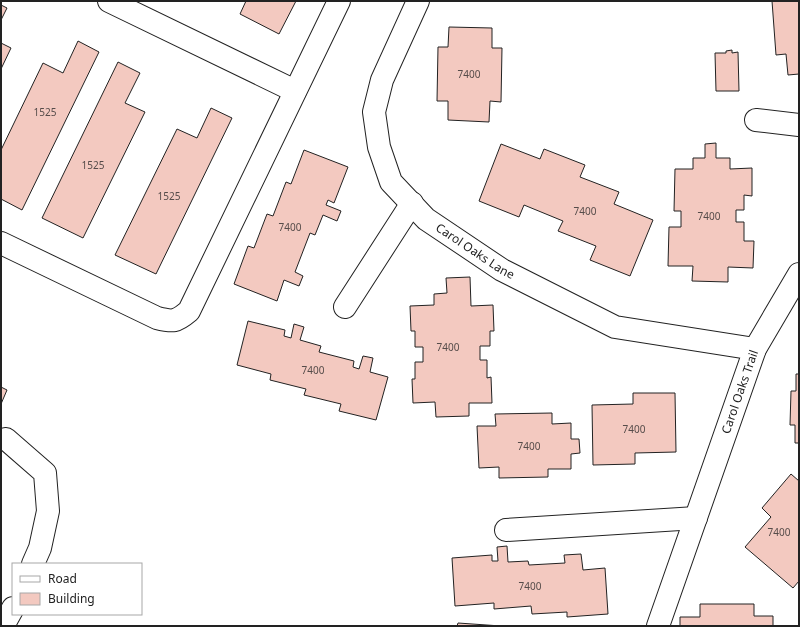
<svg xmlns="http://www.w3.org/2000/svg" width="800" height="627" viewBox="0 0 800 627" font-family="'Noto Sans',sans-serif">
  <rect width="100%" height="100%" fill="#fff"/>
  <!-- building -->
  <path fill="#f3c9c0" stroke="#222" d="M246 1H296L279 34 240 14Z
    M772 1H799V74L788 75 786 54 776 55Z
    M1 5 7 8 1 20Z
    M449 27 492 28V48H502L501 102 490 101 489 122 448 120V101H437L438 47H448Z
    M78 41 99 52 22 210 1 199V150L43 63 63 73Z
    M1 43 11 48 1 69Z
    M732 50V53L738 52 739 91H716L715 53H726V51Z
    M118 62 140 73 125 103 145 112 83 238 42 218Z
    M211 108 232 118 156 274 115 255 177 129 197 138Z
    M716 143V158H730V169L752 168V196L744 195V210H736V222H744V241H754L753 268 728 267V282L692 281 693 266H668L669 227H681V211H674L675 169H693V158H705V144Z
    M501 144 540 159 544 149 585 165 580 177 619 192 614 204 653 220 630 276 590 260 596 246 558 231 563 221 524 205 519 217 479 201Z
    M304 150 348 167 334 203 328 200 326 205 341 211 337 221 323 215 315 235 310 233 295 272 303 276 299 286 284 280 277 301 234 284 248 246 254 248 267 214 273 216 286 182 291 184Z
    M470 277 471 306 493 305 494 331H490V346H480V360H487V378L491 377 492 403H469V416L436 417 435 402 413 403 412 379H415V362H423V347H415V331H411L410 306 434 305V294L447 293 446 278Z
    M248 321 285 330 284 336 291 338 294 324 304 327 300 340 321 346 319 352 354 361 353 367 359 369 363 356 373 358 370 372 388 377 376 420 339 411 341 404 304 395 306 389 270 380 271 374 237 365Z
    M796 374H799V443H795V425H790L791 391H796Z
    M1 387 7 390 1 404Z
    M633 393H675L676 452 635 453V464L593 465 592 405 633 404Z
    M552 413V424L571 423V439H579L580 453 571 454V469H548V477L499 478V467L479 468 477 426H496L495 414Z
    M791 474 799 481V581L793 588 745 547 771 517 762 508Z
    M507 546 508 562 528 561 529 565 565 563 564 555 581 554 583 570 605 568 608 614 567 617V612L532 614 531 606 494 609V603L455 606 452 558 492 555V561H498L497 547Z
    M700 604H754V616H773V626H680V617H700Z
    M458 623 501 626H457Z"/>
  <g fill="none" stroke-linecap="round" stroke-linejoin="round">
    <!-- minor casing -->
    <g stroke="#222" stroke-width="24">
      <g id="minor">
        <path d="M109 1 295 91"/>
        <path id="s1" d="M418 1 382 80 374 112 379 147 391 182 426 219 502 270 615 327 755 349"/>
        <path d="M756 120 799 125"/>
        <path d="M1 243 157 318C173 322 176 322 189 311L339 1"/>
        <path d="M345 307 412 203"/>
        <path d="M6 439 45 473 48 511 40 548 33 564"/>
        <path d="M506 530 696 518"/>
        <path d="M3 626 13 608"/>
        <path id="s2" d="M658 626 755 349 799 274"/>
      </g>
    </g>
    <!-- minor -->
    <use href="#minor" stroke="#fff" stroke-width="22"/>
  </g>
  <g text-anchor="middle" stroke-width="3" stroke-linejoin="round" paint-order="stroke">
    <!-- number labels -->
    <g font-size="10" fill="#564c4a">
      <text x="469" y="78">7400</text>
      <text x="45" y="116">1525</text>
      <text x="93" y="169">1525</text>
      <text x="169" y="200">1525</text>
      <text x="585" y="215">7400</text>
      <text x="709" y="220">7400</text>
      <text x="290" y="231">7400</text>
      <text x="448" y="351">7400</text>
      <text x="313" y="374">7400</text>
      <text x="634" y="433">7400</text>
      <text x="529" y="450">7400</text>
      <text x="779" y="536">7400</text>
      <text x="530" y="590">7400</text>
    </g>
    <!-- street labels -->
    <g font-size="12" fill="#222" stroke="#fff">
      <text dy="4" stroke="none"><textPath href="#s1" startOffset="302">Carol Oaks Lane</textPath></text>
      <text dy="4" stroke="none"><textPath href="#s2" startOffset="248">Carol Oaks Trail</textPath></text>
    </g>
  </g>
  <!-- border -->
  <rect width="800" height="627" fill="none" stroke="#222222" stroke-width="4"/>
  <!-- legend -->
  <rect x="12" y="563" width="130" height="52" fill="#ffffff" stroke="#a7a7a7"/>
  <rect x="20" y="576" width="20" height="6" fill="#ffffff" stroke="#a7a7a7"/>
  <text x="48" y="583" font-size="12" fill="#222222">Road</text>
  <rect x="20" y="593" width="20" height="12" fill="#f3c9c0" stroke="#a7a7a7"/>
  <text x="48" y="603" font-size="12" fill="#222222">Building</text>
</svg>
